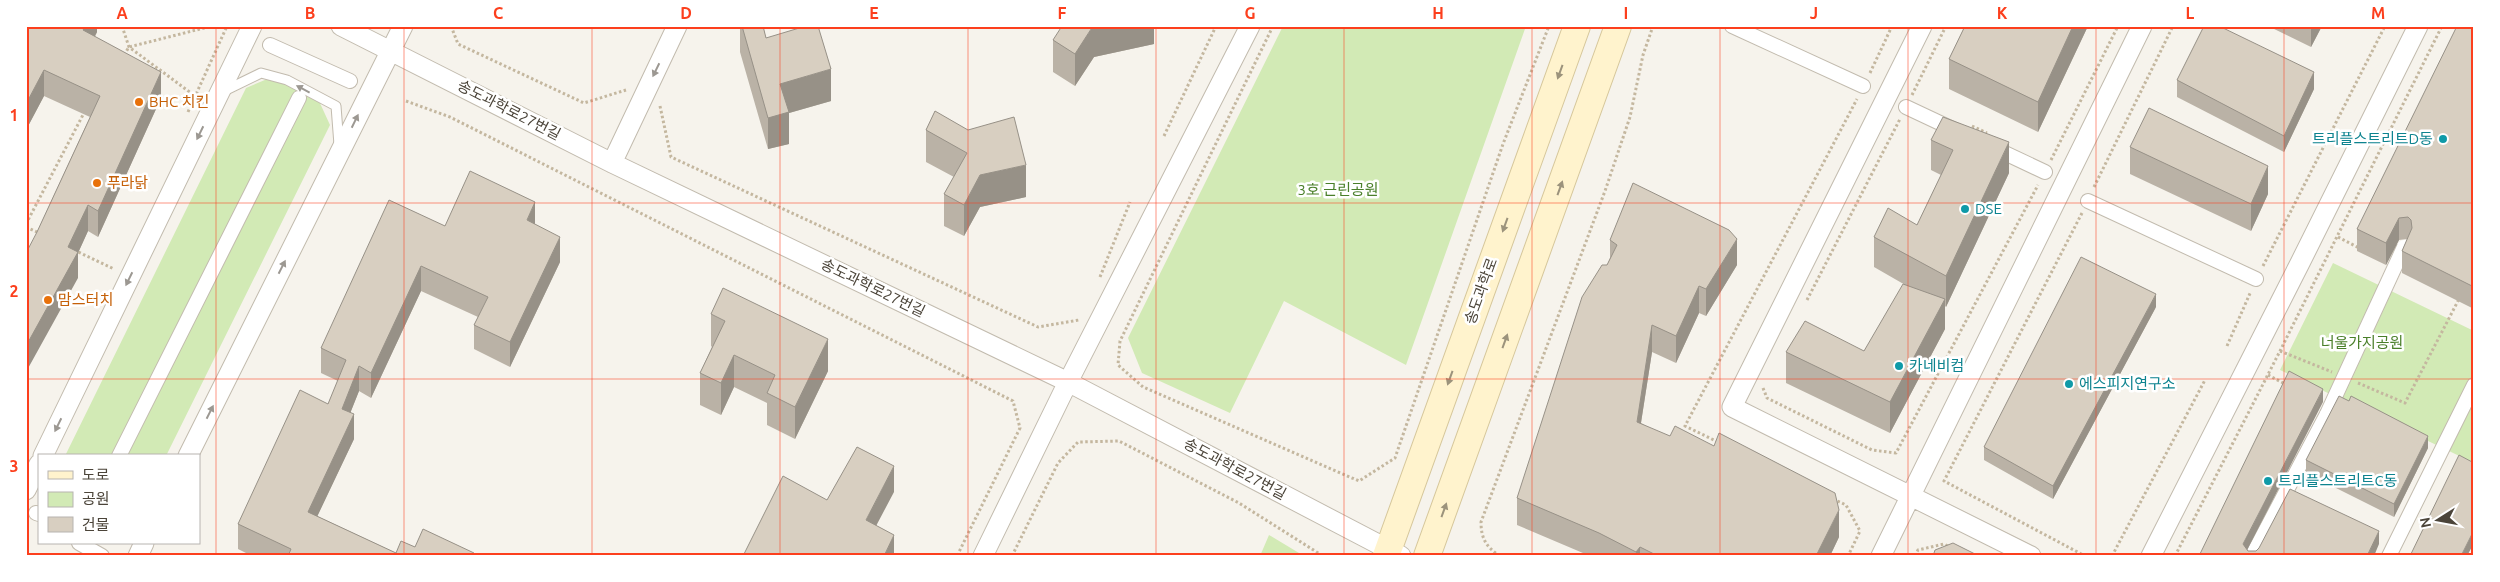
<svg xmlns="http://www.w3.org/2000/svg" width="2500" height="582" viewBox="0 0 2500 582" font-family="Ubuntu,'Noto Sans KR',sans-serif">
  <rect width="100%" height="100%" fill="#f6f3ec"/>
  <!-- green -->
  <path fill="#d2eab5" d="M1283 26H1526L1406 365 1284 301 1230 413 1142 373 1128 338Z
    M272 77 319 101 330 125 166 456H65L246 88Z
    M2333 263 2474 331V463L2280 370Z
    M1269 535 1304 556H1260Z"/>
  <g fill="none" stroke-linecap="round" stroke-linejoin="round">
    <!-- service casing -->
    <g stroke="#c2bbae" stroke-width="11">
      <path id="service" d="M222 92 261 73 287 80 336 106 339 145"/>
    </g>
    <!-- pedestrian casing -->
    <g stroke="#c2bbae" stroke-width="16">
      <path id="pedestrian" d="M1732 26 1863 86
        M270 45 350 81
        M1906 107 1957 131
        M1992 147 2045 172
        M2088 201 2256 279
        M119 456 299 98
        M36 513 39 514
        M79 543 102 556
        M2252 556 2327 414
        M2389 556 2474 385"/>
    </g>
    <!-- minor casing -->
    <g stroke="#c2bbae" stroke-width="21">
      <path id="minor" d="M341 26 612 163 1068 382 1401 556
        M1922 26 1732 407 2031 556
        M612 163 677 26
        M43 456 252 26
        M188 456 403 26
        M26 490 39 464
        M138 556 144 543
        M983 556 1068 382 1250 26
        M1881 556 2142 26
        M2151 556 2300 263 2418 26"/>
    </g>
    <!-- secondary casing -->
    <g stroke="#d6c79b" stroke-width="28">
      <path id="secondary" d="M1386 556 1577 26
        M1427 556 1618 26"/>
    </g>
    <!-- path -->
    <path stroke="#c4b79f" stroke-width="3" stroke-dasharray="2.5 2.5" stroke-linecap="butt" d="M122 26 129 47 195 96
      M451 26 458 44 584 103 626 90
      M1273 26 1120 341 1118 365 1143 387 1359 481 1395 458 1503 144 1549 26
      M124 55 129 47 212 26
      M1870 73 1892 26
      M1912 95 1946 26
      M406 101 450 117 1013 401 1020 428 957 556
      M660 106 671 157 1038 327 1079 320
      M188 112 227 26
      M1972 126 1987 133
      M1164 136 1216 26
      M2051 160 2118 26
      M2094 187 2173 26
      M2082 213 1944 481 2085 556
      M26 224 85 111
      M26 227 39 233
      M2338 237 2361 249
      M74 250 114 269
      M2263 266 2385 26
      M1100 277 1130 202
      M1807 300 1900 119
      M2227 346 2251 291
      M2280 351 2332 372
      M2268 375 2287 385
      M2358 383 2405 403 2459 299
      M1763 388 1767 398 1872 450 1896 453 2038 185
      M1718 442 1685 426 1857 99
      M1833 499 1846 505 1860 531 1848 556
      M1012 556 1058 463 1078 442 1119 441 1239 503 1323 556
      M1500 556C1486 547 1481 538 1481 522L1605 191 1630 117 1643 55 1653 26
      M1915 556 1918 550 1944 544 1949 547
      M2112 556 2205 380
      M2175 556 2280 351 2442 26"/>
    <!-- service -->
    <use href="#service" stroke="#fff" stroke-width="9"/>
    <!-- pedestrian -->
    <use href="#pedestrian" stroke="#fff" stroke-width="14"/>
    <!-- minor -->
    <use href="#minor" stroke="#fff" stroke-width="19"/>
    <!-- secondary -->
    <use href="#secondary" stroke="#fff3cd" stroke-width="26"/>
    <!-- pedestrian-bridge casing -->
    <g stroke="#c2bbae" stroke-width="16" stroke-linecap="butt">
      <path id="pedestrian-bridge" d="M2327 414 2404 247"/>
    </g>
    <!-- pedestrian-bridge -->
    <use href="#pedestrian-bridge" stroke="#fff" stroke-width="14"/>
  </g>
  <!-- wall -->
  <path fill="#bab2a6" d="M26 26H97V32L95 37 161 98 98 237 88 231 78 253V278L37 232 90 117 44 96 26 130Z
    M740 26H763L766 38 831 101 789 113V144L768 149 740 52Z
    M1154 26V44L1094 57 1075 86 1053 72V40Z
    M1965 26H2088L2038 132 1949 89V59Z
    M2268 26H2322L2311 47Z
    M2474 26V309L2402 273V251L2407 239 2399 240 2386 265 2357 251V229Z
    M2177 80 2314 89 2284 152 2177 97Z
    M935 111 1026 197 980 207 964 236 944 226V194L954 177 926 162V130Z
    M1931 140 2009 173 1946 307 1945 306V329L1890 433 1786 383V352L1864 351 1907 286 1874 267V237L1917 225 1941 175 1931 170Z
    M2130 147 2268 194 2251 231 2130 174Z
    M535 225 560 262 510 367 474 349V325L478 317 421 291 371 398 359 391 350 413 354 439 317 516 396 553 415 547 474 556H252L238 549V524L328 404 338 381 321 373V348L445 226Z
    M1610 240 1737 265 1706 316 1699 313 1676 363 1652 352 1641 423 1839 537 1830 556H1590L1517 525V498L1607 265 1610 258Z
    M2156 307 2053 499 1984 460V447Z
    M711 314 828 371 795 439 767 425V403L734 387 721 415 700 405V373L712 347 711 346Z
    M2428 448 2394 517 2306 473V460Z"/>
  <!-- shaded-wall -->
  <path fill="#979187" d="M86 26H97V32L83 56V30Z
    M1093 26H1154V44L1094 57 1075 86V54Z
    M2073 26H2088L2038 132V102Z
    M2311 26H2322L2311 47Z
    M831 69V101L789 113V144L768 149V118L780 84Z
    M44 70V96L26 130V104Z
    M161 72V98L98 237V211Z
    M2314 72V89L2284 152V136Z
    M2009 142V173L1946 307V276Z
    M1026 165V197L980 207 964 236V205L980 175Z
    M2268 166V194L2251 231V204Z
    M535 202V227L527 220Z
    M88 205V231L78 253V278L26 372V346L68 247Z
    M2399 218V240L2386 265V243Z
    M560 237V262L510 367V342Z
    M1737 239V265L1706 316V289Z
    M421 266V291L371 398V373Z
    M1699 286V313L1676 363V336Z
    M2156 294V307L2053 499V486Z
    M1945 299V329L1890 433V402Z
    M1652 325V352L1637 448V422Z
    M828 339V371L795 439V407Z
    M734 355V387L721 415V383Z
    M359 366V391L342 434V409Z
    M2323 389V402L2244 556 2243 544Z
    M354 414V439L308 536V512Z
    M2428 436V448L2394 517V504Z
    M894 466V492L866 545V520Z
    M1839 510V537L1830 556H1816Z
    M2474 530V543L2467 556H2461Z
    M2379 531V544L2374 556H2367Z
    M894 535V556H884Z
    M1640 547V556H1636V552Z"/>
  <!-- building -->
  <path fill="#d8cfc1" stroke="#979187" d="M26 26H86L83 30 161 72 98 211 88 205 68 247 78 252 26 346V253L37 232 100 96 44 70 26 104Z
    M742 26H763L766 38 806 26H818L831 69 780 84 789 112 768 118Z
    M1062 26H1093L1075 54 1053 40Z
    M1965 26H2073L2038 102 1949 59Z
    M2204 26H2219L2314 72 2284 136 2177 80Z
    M2457 26H2474V287L2402 251 2412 228 2411 220 2408 217 2399 218 2386 243 2357 229Z
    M2149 108 2268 166 2251 204 2130 147Z
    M935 111 968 130 1014 117 1026 165 980 175 964 205 944 194 967 153 926 130Z
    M1943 117 2009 142 1946 276 1874 237 1888 208 1917 225 1953 150 1931 140Z
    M470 171 535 202 527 220 560 237 510 342 474 325 488 297 421 266 371 373 359 366 342 409 354 414 308 512 396 553 401 541 415 547 423 529 474 553 473 556H288L291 549 238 524 300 390 328 404 346 360 321 348 389 200 445 226Z
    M1633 183 1729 230 1737 239 1706 289 1699 286 1676 336 1652 325 1637 422 1670 436 1675 426 1714 446 1719 433 1835 493 1839 510 1816 556H1658L1640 547 1636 552 1599 533 1517 498 1582 297 1602 265H1607L1617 245 1610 240Z
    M2081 257 2156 294 2053 486 1984 447Z
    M1903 284 1945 299 1890 402 1786 352 1805 321 1864 351Z
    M723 288 828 339 795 407 767 393 775 375 734 355 721 383 700 373 725 321 711 314Z
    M2289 371 2323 389 2243 544 2248 551H2256L2259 548 2290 489 2379 531 2367 556H2199Z
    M2339 396 2349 401 2351 396 2428 436 2394 504 2306 460Z
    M857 447 894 466 866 520 894 535 884 556H743L783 476 827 500Z
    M2459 455 2474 463V530L2461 556H2410Z
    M1953 543 1979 556H1933L1935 550Z"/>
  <!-- one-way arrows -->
  <defs><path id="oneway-solid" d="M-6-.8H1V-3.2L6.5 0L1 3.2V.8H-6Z" transform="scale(1.25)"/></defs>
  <g fill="#9c9892">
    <use href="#oneway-solid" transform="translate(656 70) rotate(116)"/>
    <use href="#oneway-solid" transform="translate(303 89) rotate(-152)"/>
    <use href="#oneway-solid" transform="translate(355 121) rotate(-64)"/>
    <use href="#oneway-solid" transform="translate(200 133) rotate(116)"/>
    <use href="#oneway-solid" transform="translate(282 267) rotate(-63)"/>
    <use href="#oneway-solid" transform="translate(129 279) rotate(116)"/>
    <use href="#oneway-solid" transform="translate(210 412) rotate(-63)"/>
    <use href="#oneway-solid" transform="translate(58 425) rotate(116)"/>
  </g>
  <g fill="#9c937c">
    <use href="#oneway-solid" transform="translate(1560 72) rotate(110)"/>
    <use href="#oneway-solid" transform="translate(1560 188) rotate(-70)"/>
    <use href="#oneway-solid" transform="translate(1505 225) rotate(110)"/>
    <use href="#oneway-solid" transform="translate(1505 341) rotate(-70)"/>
    <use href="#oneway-solid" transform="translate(1450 378) rotate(110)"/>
    <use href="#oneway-solid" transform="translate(1444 510) rotate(-70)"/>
  </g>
  <!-- grid -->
  <path fill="none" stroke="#fc3f1d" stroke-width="1" stroke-opacity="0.55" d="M216 26V556M404 26V556M592 26V556M780 26V556M968 26V556M1156 26V556M1344 26V556M1532 26V556M1720 26V556M1908 26V556M2096 26V556M2284 26V556M26 203H2474M26 379H2474"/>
  <!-- markers -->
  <g fill="#e8710a" stroke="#fff" stroke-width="2">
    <circle cx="139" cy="102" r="5"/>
    <circle cx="97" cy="183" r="5"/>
    <circle cx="48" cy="300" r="5"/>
  </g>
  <g fill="#0f9aa8" stroke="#fff" stroke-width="2">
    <circle cx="2443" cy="139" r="5"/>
    <circle cx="1965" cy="209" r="5"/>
    <circle cx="1899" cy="366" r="5"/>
    <circle cx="2069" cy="384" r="5"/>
    <circle cx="2268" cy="481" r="5"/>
  </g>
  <g text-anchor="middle" stroke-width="5" stroke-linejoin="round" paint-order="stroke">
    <!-- food labels -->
    <g font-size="15" fill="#c56008" stroke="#fff" text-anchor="start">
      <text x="149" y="107">BHC 치킨</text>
      <text x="107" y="188">푸라닭</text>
      <text x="58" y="305">맘스터치</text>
    </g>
    <!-- street labels -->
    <g font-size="15" fill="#4b4439" stroke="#fff">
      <text transform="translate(509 110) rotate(27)" y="5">송도과학로27번길</text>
      <text transform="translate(873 288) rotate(26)" y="5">송도과학로27번길</text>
      <text transform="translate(1481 291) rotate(-70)" y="5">송도과학로</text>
      <text transform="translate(1235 469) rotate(28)" y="5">송도과학로27번길</text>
    </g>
    <!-- culture labels -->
    <g font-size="15" fill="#0d838f" stroke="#fff" text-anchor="start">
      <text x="2433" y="144" text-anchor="end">트리플스트리트D동</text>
      <text x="1975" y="214">DSE</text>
      <text x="1909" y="371">카네비컴</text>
      <text x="2079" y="389">에스피지연구소</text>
      <text x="2278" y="486">트리플스트리트C동</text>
    </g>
    <!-- park labels -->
    <g font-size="15" fill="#4a7f2a" stroke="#fff">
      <text x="1338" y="195">3호 근린공원</text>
      <text x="2362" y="348">너울가지공원</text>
    </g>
  </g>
  <!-- border -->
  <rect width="2500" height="582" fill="none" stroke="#ffffff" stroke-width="55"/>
  <!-- legend -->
  <rect x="38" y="454" width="162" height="90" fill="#ffffff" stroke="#b7b4b0"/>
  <rect x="48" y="471" width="25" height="8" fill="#fff3cd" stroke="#b7b4b0"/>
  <text x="82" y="480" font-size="15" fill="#4b4439">도로</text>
  <rect x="48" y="492" width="25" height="15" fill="#d2eab5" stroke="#b7b4b0"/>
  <text x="82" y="504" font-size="15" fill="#4b4439">공원</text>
  <rect x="48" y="517" width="25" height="15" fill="#d8cfc1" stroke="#b7b4b0"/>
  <text x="82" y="530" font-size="15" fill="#4b4439">건물</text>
  <!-- north arrow -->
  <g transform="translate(2438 520) rotate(259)" stroke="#ffffff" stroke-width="4" paint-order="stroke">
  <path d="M0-4L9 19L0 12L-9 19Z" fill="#4b4439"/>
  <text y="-8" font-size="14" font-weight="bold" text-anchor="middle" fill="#4b4439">N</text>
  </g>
  <rect x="28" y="28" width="2444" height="526" fill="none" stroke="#fc3f1d" stroke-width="2"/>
  <g font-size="16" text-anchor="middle" font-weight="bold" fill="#fc3f1d">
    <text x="122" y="19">A</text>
    <text x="310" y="19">B</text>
    <text x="498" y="19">C</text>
    <text x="686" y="19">D</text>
    <text x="874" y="19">E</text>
    <text x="1062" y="19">F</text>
    <text x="1250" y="19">G</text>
    <text x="1438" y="19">H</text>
    <text x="1626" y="19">I</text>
    <text x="1814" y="19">J</text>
    <text x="2002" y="19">K</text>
    <text x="2190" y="19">L</text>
    <text x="2378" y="19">M</text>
    <text x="14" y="121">1</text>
    <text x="14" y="297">2</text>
    <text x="14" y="472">3</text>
  </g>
</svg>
